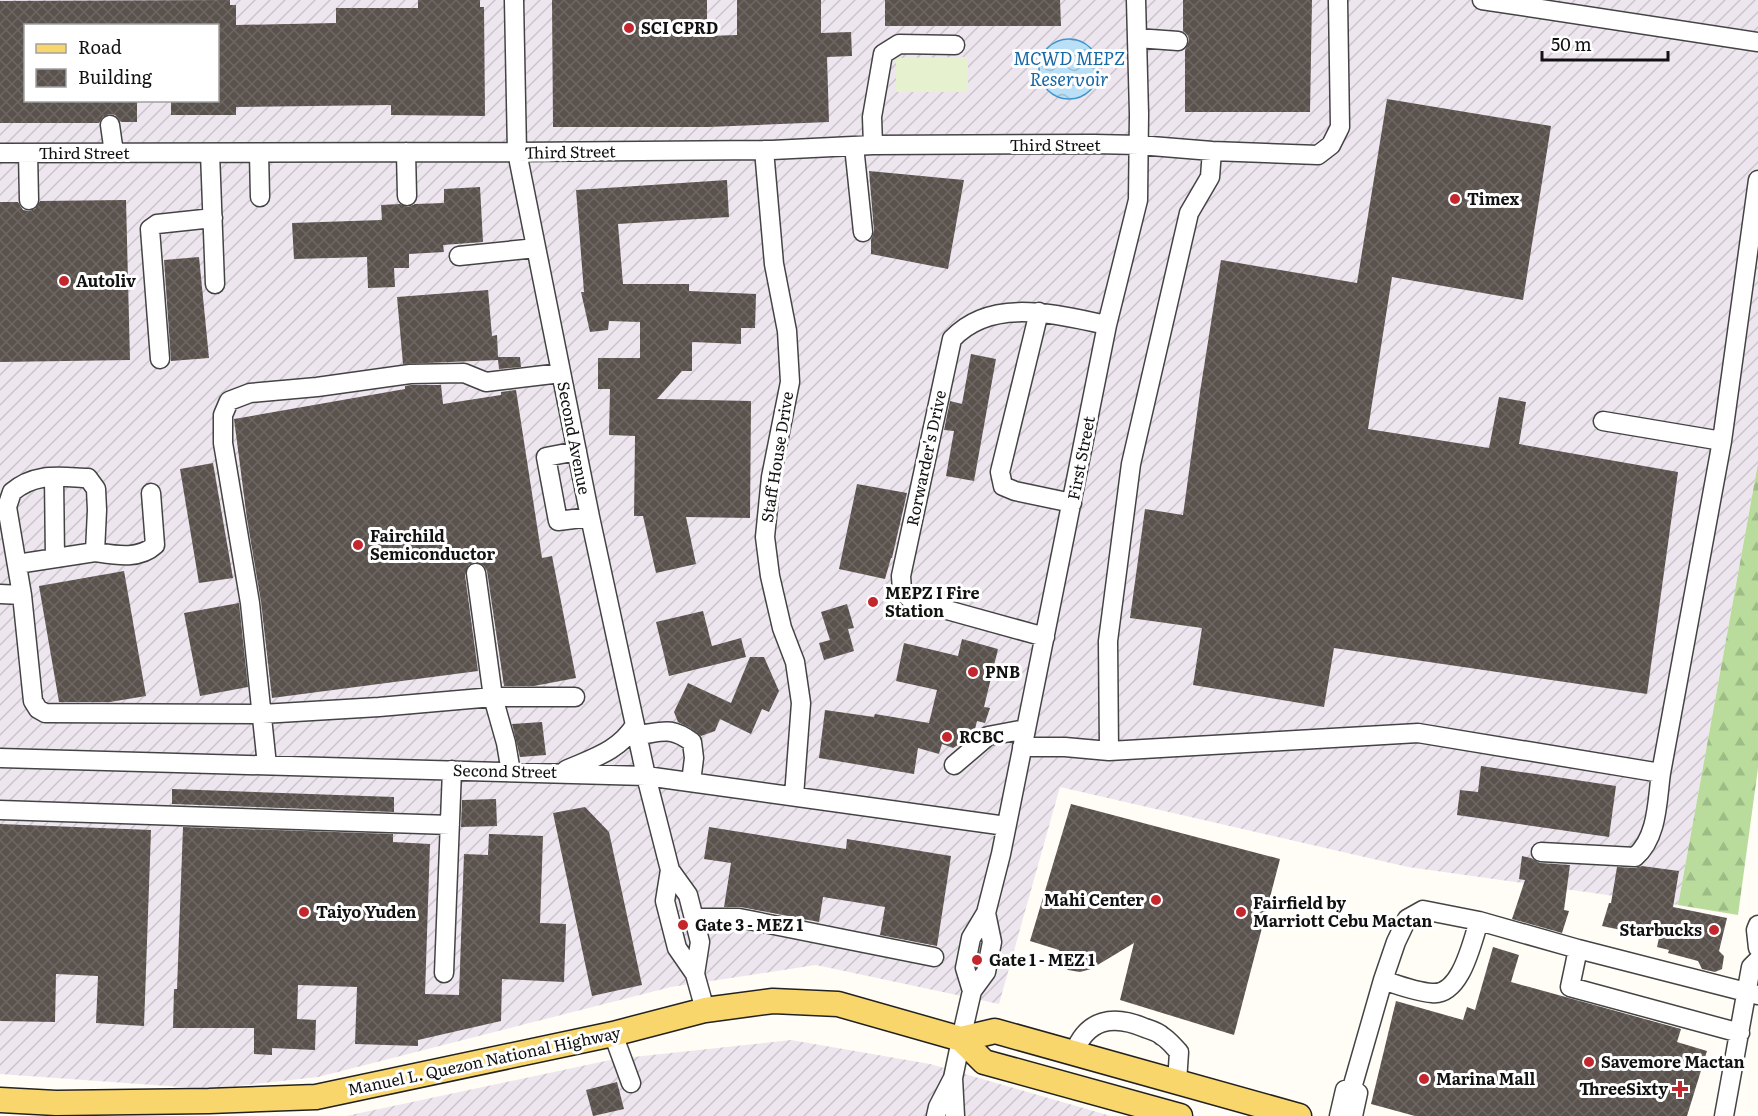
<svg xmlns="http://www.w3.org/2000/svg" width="1758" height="1116" viewBox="0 0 1758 1116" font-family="Literata,serif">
  <defs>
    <pattern id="industrial-furrows" width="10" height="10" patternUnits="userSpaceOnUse" patternTransform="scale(1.5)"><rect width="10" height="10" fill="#eee6ef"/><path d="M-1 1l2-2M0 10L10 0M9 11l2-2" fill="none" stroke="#cbc4cc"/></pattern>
    <pattern id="forest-firs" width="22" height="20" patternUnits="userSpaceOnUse" patternTransform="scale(1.5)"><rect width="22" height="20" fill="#b9dc9c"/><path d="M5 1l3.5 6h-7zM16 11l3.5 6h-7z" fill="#9ebc85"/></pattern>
    <pattern id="water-waves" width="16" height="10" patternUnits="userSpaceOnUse" patternTransform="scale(1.5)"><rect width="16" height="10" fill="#b9e0f7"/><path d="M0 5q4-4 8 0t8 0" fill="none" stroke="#9ebfd3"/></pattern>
    <pattern id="building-cross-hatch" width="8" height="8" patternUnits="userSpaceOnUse" patternTransform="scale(1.5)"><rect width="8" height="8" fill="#5a524d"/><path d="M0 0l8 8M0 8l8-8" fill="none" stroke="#6d6662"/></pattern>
  </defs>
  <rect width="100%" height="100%" fill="#fffdf5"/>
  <!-- industrial -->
  <path fill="url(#industrial-furrows)" fill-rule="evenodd" d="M0 0H1758V463L1678 905 1408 867 1060 787 999 1004 816 965 671 987 318 1077 210 1089 0 1074ZM26 26H218V100H26Z
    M791 1040 930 1064 1111 1116H346L615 1059Z"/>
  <!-- forest -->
  <path fill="url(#forest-firs)" d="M1758 463V768L1738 915 1678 905Z"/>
  <!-- pitch -->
  <path fill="#e6f2cf" d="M968 57V92H896V58Z"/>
  <!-- water -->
  <path fill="url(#water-waves)" stroke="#3f96cf" stroke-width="1.5" d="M1039 69a30 30 0 1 1 60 0a30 30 0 1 1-60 0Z"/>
  <!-- building -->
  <path fill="url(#building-cross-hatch)" d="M230 0V5H236V25L336 23V8H418V0H480V7H484L485 116 391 115V105L236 107V115H171V100H218V26H26V100H137V122H121L115 115 109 114 103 117 99 123H0V1Z
    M552 0H707V36L737 35V0H821V33L851 32 852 56 827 57 829 122 708 127H553Z
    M885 0H1060L1061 26H885Z
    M1183 0H1312L1310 112H1185V50L1189 41 1188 36 1183 31Z
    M1387 99 1551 126 1523 300 1392 277 1368 429 1489 448 1499 397 1526 402 1519 444 1678 472 1647 694 1334 648 1324 707 1193 685 1202 628 1130 618 1145 509 1183 515 1200 392 1221 260 1357 283Z
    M869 171 964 180 948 269 871 254V240L874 231Z
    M727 180 729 217 618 224 623 284H689V291L756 294 755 328H741V344L692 342V371H682L657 399 751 401 750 518 686 517 696 564 656 573 643 516H634L635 436 609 435 610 389H598V358H640V322L609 321 608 330 590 332 581 292H584L576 190Z
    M480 187 483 242 443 245 444 252 409 254V268H394L395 287 368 288 367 257 294 259 292 223 382 220 381 205 400 204 408 207 415 204 444 203V189Z
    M126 200 130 360 0 362V202H18L23 210 29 211 35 209 40 201Z
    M199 257 209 358 171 361 164 260Z
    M488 290 492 336 497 335 498 357H520L521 367 499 369 498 360 403 364 397 297Z
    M971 354 996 359 974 481 946 476 954 431 944 430 950 401 962 404Z
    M411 385H441L443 404 501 395V392L516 390 542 558 552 556 576 678 534 686H504L487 571 484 566 475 562 469 565 465 575 478 671 272 698 261 602 247 519 234 419 405 389V386Z
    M213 463 233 578 199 583 180 469Z
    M857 484 907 493 892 558H891L885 579 839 569Z
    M124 571 146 696 110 702H59L39 586Z
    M239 603 248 687 200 696 184 613Z
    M847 604 854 628 848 629 854 651 824 660 819 643 830 640 821 612Z
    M703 611 712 646 741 638 746 657 669 676 656 622Z
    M962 639 998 649 984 707 990 708 985 723 977 721 974 733 966 740 953 748 942 744 939 754 918 748 914 774 819 758 825 710 874 717 875 714 929 723 937 690 896 681 904 643 958 656Z
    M750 657H764L779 691 769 712 762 709 751 734 720 719 715 731 701 736 690 728 678 722 674 712 688 683 731 703Z
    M542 722 546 755 520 757 512 724Z
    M1481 766 1616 786 1609 837 1457 815 1460 790 1478 792Z
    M172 789 394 797V812L172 804Z
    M496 799 497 826 461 827 462 800Z
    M1071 804 1280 859 1234 1035 1120 1000 1134 943 1091 969 1080 972 1068 970 1062 964 1059 950 1030 941Z
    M585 807 609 832 642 985 592 996 553 813Z
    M0 824 151 830 144 1026 96 1023 98 976 56 974 55 1022 0 1021Z
    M183 827 393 834V842L430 844 425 994 459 995 464 854 488 855 489 834 543 836 540 923 566 924 564 982 502 979 501 1021 418 1040V1046L355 1044 357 987 298 985 297 1019 316 1020 315 1050 272 1048V1055L254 1054V1028H173L174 989H177Z
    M709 827 846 849 847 839 951 856 937 946 880 935 885 907 823 897 819 922 741 907H724L731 863 704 859Z
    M1522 856 1531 858 1540 863 1570 865 1564 910 1569 911 1562 933 1512 919 1525 880 1519 879Z
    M1642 866 1679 871 1673 907 1727 918 1719 951 1724 956 1722 969 1715 972 1702 969 1698 961 1668 953 1669 950 1657 947 1659 938 1602 926 1609 903H1611L1617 867 1635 868Z
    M1493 947 1519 955 1511 982 1681 1029 1677 1042 1707 1051 1687 1116H1415L1371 1104 1396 1001 1463 1020 1467 1007 1475 1010Z
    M617 1082 624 1109 593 1116 586 1090Z"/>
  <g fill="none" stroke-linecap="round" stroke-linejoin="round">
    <!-- minor casing -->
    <g stroke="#444" stroke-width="21">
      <path id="minor" d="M514 0 517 152 590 517 646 776 670 870 688 895 700 942 695 974
        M1482 0 1758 42
        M1137 38 1178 41
        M110 125 114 153
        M873 145 872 117 883 54 899 44 955 45
        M854 146 863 232
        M764 150 774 264 787 331 790 382 771 477 765 537 770 576 782 628 795 662 801 703 794 796
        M406 152 407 196
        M0 153 517 152 772 150 873 145 1094 144 1139 145 1212 151 1318 155 1331 145 1340 127 1338 0
        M28 153 29 200
        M210 153 215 284
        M259 153 260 197
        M459 256 536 248
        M1039 312 1000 472 1003 486 1015 491 1072 503
        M160 359 150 229 157 224 213 218
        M1603 421 1722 441
        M577 451 546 457 558 521 590 517
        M54 477 55 558
        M95 552C115 555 139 560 155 545L151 493
        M17 564 95 552 97 510 96 489 88 478C60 477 35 472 12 492L7 507 22 595
        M476 573 493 697 506 743 511 772
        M0 594 22 595 33 701 38 709 45 713 262 714 379 707 493 697H575
        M1045 637 911 600 902 590 901 576 952 339C992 296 1057 315 1107 325
        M638 735C663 732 670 726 692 742L694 758 691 782
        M1022 747H1065L1109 751 1418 733 1661 773
        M1109 751 1108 641 1131 464 1189 213 1210 177 1212 151
        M0 758 646 776 1006 826
        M267 765 250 603 223 443V415L229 401 250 393 317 387 410 374 464 373 486 382 561 373
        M954 765 988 736 1026 729
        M566 770C593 758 619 751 635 725
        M0 810 450 825
        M1541 852 1635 857C1658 837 1657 801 1661 773L1722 441 1758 180
        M670 870 665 901 677 948 695 974 705 1010
        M694 918H739L934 957
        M1758 925 1756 930 1758 948
        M1578 949 1570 987 1740 1033
        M444 973 452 770
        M1383 980C1398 985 1416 992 1432 993 1461 996 1472 942 1479 921
        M972 991 965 968 971 938 986 913 1001 854 1107 325 1138 200 1139 114 1136 0
        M613 1034 631 1083
        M961 1039 972 991 986 972 992 942 986 913
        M1074 1053C1087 1019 1113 1014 1145 1028 1151 1030 1158 1032 1162 1036 1169 1040 1174 1047 1179 1052L1177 1082
        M936 1116 938 1107 953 1078
        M955 1116 953 1078 961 1040
        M1339 1116 1345 1090 1352 1088
        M1353 1116 1358 1093 1352 1088 1383 980 1396 942 1407 919 1423 910 1479 921 1578 949 1758 995
        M1724 1116 1751 967 1758 960"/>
    </g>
    <!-- major casing -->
    <g stroke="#222" stroke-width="27">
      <path id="major" d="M961 1039 995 1031 1299 1116
        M0 1100 56 1103 209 1101 316 1097 613 1034 705 1010 773 1001 838 1004 961 1039 984 1062 1180 1116"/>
    </g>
    <!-- minor -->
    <use href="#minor" stroke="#fff" stroke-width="18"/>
    <!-- major -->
    <use href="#major" stroke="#f9d66b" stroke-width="24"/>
  </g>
  <!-- markers -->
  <g fill="#c4262e" stroke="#fff" stroke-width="2">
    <circle cx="629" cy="28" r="6"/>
    <circle cx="1455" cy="199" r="6"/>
    <circle cx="64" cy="281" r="6"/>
    <circle cx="358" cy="545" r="6"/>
    <circle cx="873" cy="602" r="6"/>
    <circle cx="973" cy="672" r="6"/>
    <circle cx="947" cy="737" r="6"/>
    <circle cx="1156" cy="900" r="6"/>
    <circle cx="304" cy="912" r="6"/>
    <circle cx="1241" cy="912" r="6"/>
    <circle cx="683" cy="925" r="6"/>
    <circle cx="1714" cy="930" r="6"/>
    <circle cx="977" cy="960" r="6"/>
    <circle cx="1589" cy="1062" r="6"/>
    <circle cx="1424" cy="1079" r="6"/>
    <path d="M1677 1080h6v6h6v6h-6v6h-6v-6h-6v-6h6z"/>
  </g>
  <g text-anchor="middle" stroke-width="6" stroke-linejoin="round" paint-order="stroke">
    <!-- poi labels -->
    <g font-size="16" font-weight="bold" fill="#111" stroke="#fff" text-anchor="start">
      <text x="641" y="34">SCI CPRD</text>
      <text x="1467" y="205">Timex</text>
      <text x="76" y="287">Autoliv</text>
      <text x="370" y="542">Fairchild<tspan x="370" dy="18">Semiconductor</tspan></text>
      <text x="885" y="599">MEPZ I Fire<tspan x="885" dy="18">Station</tspan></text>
      <text x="985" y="678">PNB</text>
      <text x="959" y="743">RCBC</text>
      <text x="1144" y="906" text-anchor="end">Mahi Center</text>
      <text x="1253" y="909">Fairfield by<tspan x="1253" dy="18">Marriott Cebu Mactan</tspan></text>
      <text x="316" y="918">Taiyo Yuden</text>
      <text x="695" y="931">Gate 3 - MEZ 1</text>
      <text x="1702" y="936" text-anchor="end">Starbucks</text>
      <text x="989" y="966">Gate 1 - MEZ 1</text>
      <text x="1601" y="1068">Savemore Mactan</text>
      <text x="1436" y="1085">Marina Mall</text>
      <text x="1668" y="1095" text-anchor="end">ThreeSixty</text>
    </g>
    <!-- street labels -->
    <g font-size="16" fill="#111" stroke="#fff">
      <text x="1055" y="151">Third Street</text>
      <text transform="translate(570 152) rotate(-1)" y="6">Third Street</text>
      <text x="84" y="159">Third Street</text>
      <text transform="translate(574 438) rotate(79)" y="6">Second Avenue</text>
      <text transform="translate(777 457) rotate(-81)" y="6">Staff House Drive</text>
      <text transform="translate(926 458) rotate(-78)" y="6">Rorwarder's Drive</text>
      <text transform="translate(1081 458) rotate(-79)" y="6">First Street</text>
      <text transform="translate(505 771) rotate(1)" y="6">Second Street</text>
      <text transform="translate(484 1061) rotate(-12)" y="6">Manuel L. Quezon National Highway</text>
    </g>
    <!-- water labels -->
    <g font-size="18" font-style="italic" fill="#1768a6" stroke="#fff">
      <text x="1069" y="65">MCWD MEPZ<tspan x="1069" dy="21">Reservoir</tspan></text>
    </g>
  </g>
  <!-- legend -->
  <rect x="24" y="24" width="195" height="78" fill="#ffffff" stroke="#a0a0a0" stroke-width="1.5"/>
  <rect x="36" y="44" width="30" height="9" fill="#f9d66b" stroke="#a0a0a0" stroke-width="1.5"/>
  <text x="78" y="54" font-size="18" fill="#111111">Road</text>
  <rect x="36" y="69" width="30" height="18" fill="url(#building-cross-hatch)" stroke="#a0a0a0" stroke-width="1.5"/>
  <text x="78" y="84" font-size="18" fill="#111111">Building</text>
  <!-- scale -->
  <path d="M1542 51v9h126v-9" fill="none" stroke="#111111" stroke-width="3"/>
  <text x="1551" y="51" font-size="18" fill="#111111" stroke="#ffffff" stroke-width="4.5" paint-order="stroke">50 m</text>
</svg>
